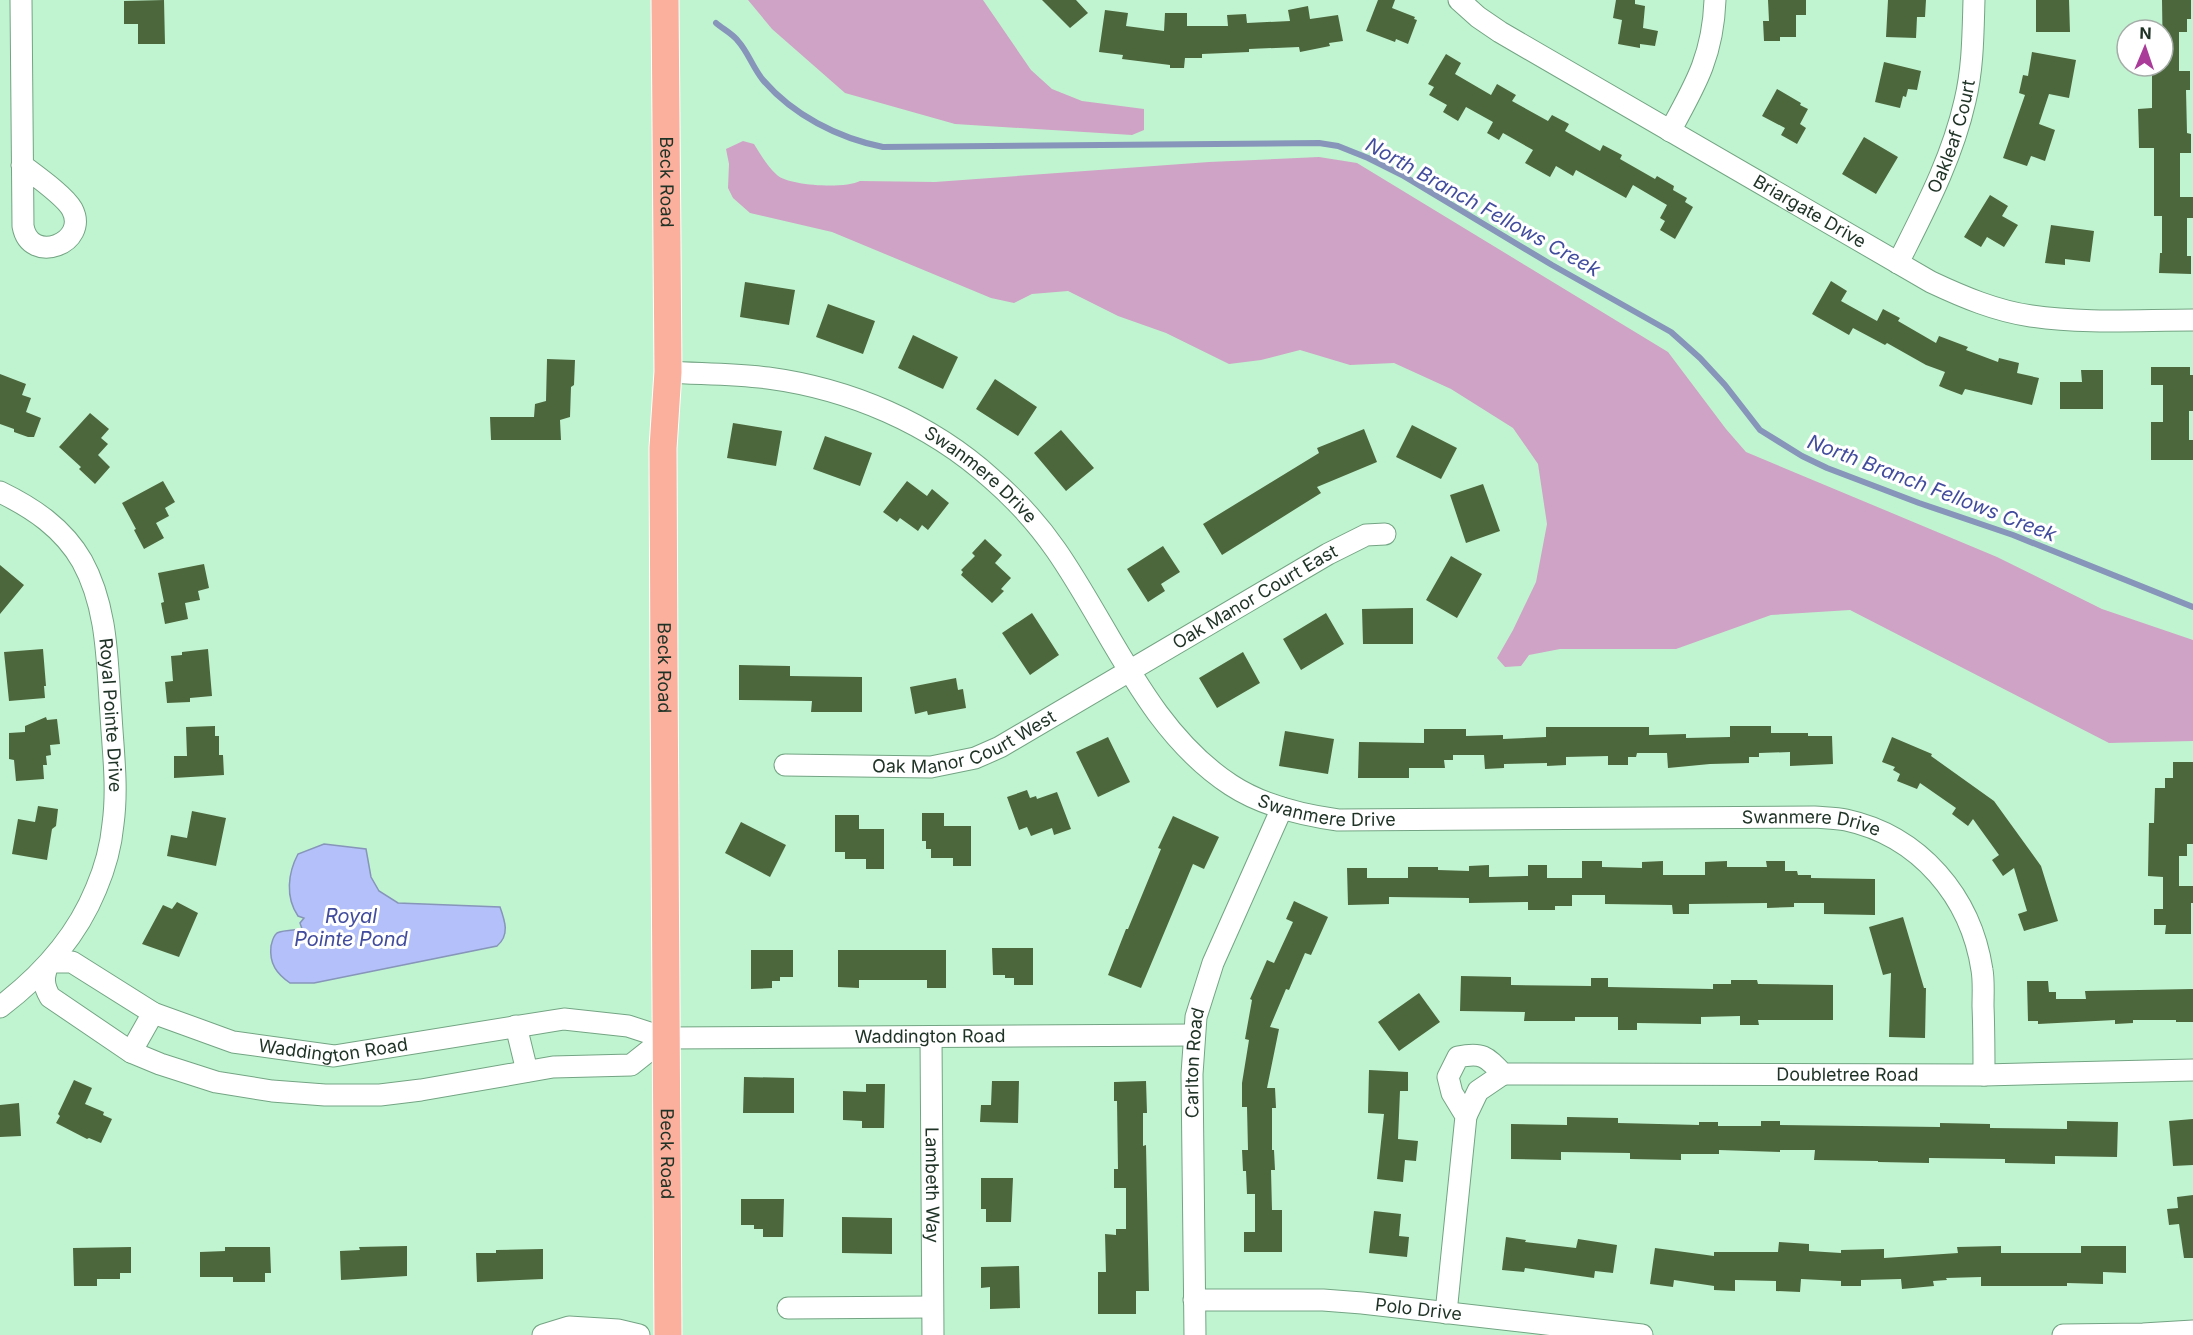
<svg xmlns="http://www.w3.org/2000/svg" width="2193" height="1335" viewBox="0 0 2193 1335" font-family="Inter,sans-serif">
  <rect width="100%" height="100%" fill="#c0f4d0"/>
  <!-- green -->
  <path fill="#cfa3c5" d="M748 0H983L1031 70 1052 89 1082 101 1144 109V130L1132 135 955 124 845 93 772 29Z
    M743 141 754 144C761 155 767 166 777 175 789 186 845 189 860 181L935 182 1209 162 1319 157 1357 163 1668 352 1726 429 1746 452 1997 557 2102 609 2193 640V741L2109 743 1850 610 1771 615 1676 649H1560L1529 655 1521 666 1505 667 1497 658 1513 630 1536 582 1547 524 1538 464 1513 428 1451 389 1394 363 1350 365 1300 350 1261 360 1229 364 1166 333 1118 316 1068 291 1032 294 1014 303 991 298 832 232 750 213 733 198 728 188 729 164 726 149Z"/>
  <!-- water -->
  <path fill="#b3c0f9" stroke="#8695b9" stroke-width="1.5" d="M324 844 366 849 371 877 379 891 398 903 500 907C505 921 510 935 497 946L314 983H290C277 974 269 964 271 946 272 942 273 936 277 933 283 930 295 930 302 929L300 923 304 918 298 916C285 897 288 873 298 854Z"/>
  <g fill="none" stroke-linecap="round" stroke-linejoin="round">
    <!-- stream -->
    <path stroke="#8695b9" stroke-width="6" d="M716 23C723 29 733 34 738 41 748 52 753 68 763 80 793 115 838 138 883 147L1319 143 1338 146 1368 158 1402 175 1552 265 1671 332 1700 358 1725 385 1760 430 1802 456 1827 468 1919 503 2013 535 2193 607"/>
  </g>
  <!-- building -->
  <path fill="#4d673d" d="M164 0 165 44H138V24H124V1Z
    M1042 0H1076L1088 13 1070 28Z
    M1378 0H1395L1392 8 1415 17 1414 19 1417 20 1408 44 1396 39 1395 42 1366 31Z
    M1616 0H1635V4L1645 6 1643 28 1658 31 1655 46 1640 44V48L1618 44 1622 20 1613 18Z
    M1768 0H1806V15H1796V37H1780V41H1764L1763 21H1769Z
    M1888 0H1926L1925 17H1917L1916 38 1886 37Z
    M2036 0H2069L2070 32H2036Z
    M2162 0H2191V19H2187V32H2179V71H2190V90H2186L2187 133 2191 134V153H2180V197H2193V218H2187V256H2191V274L2159 273 2160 253H2162V216H2154V148H2139L2138 109 2152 108V66H2163Z
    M1308 6 1310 19 1338 15 1343 41 1329 43 1330 46 1300 52 1299 47 1249 49V52L1202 54V58H1185L1184 68H1170V65L1122 59 1123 55 1099 52 1105 10 1128 13 1126 26 1164 31 1165 13H1187V26H1228L1227 15 1246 14 1247 23 1290 21 1288 10Z
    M2032 52 2076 60 2069 98 2049 94 2039 124 2055 130 2045 161 2031 156 2027 166 2003 158 2025 95 2019 93 2023 75 2028 76Z
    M1446 54 1461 63 1455 74 1491 95 1497 84 1516 95 1512 101 1548 121 1552 115 1569 124 1565 131 1600 151 1603 145 1622 155 1620 159 1655 179 1657 176 1674 186 1673 190 1687 198 1685 202 1693 207 1675 239 1660 230 1665 221 1660 218 1667 205 1633 185 1626 198 1576 170 1573 176 1556 166 1550 177 1525 163 1533 150 1503 133 1499 140 1487 133 1493 122 1466 107 1458 121 1443 112 1447 105 1429 95 1434 87 1428 84Z
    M1884 62 1921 71 1917 90 1908 89 1906 97 1903 96 1900 108 1875 102Z
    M1777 89 1801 103 1800 105 1808 109 1800 124 1806 128 1797 144 1781 135 1785 128 1762 116Z
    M1864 137 1898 157 1876 194 1842 174Z
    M1990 195 2008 206 2002 216 2018 225 2004 247 1987 237 1981 247 1964 237Z
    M2051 225 2094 231 2090 262 2065 259V265L2045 263Z
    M1831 281 1847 291 1841 301 1877 321 1883 309 1900 318 1898 321 1936 343 1939 336 1968 347 1966 350 1998 362 1999 358 2019 363 2017 373 2039 378 2032 405 1965 389 1962 395 1946 389 1939 386 1945 372 1926 365 1887 343 1885 345 1853 328 1849 335 1812 314Z
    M745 282 795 290 789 325 740 317Z
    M828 304 875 321 863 354 816 337Z
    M913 335 958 357 943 389 898 368Z
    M547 359 575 360 574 385 571 387 570 417 560 420 561 440H491L490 417H534L535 404 546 401Z
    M2151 367H2190V375H2193V411H2189V440H2193V460H2151V422H2163V385H2151Z
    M2081 370H2103V409H2060V382H2082Z
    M0 374 26 384 22 395 31 398 26 412 41 418 34 437H28L14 432V429L0 424Z
    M995 379 1037 407 1018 436 976 409Z
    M90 413 109 429 101 438 108 444 98 455 110 467 95 484 79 469 81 467 59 447Z
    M733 423 782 431 776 466 727 458Z
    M1412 425 1457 448 1441 479 1396 457Z
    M1364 429 1377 462 1317 487 1321 493 1222 555 1203 524 1319 453 1317 448Z
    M1061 430 1094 468 1066 491 1034 453Z
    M825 436 872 453 860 486 813 469Z
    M163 481 175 502 165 508 169 516 156 523 164 538 144 549 134 530 136 529 122 503Z
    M907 481 927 496 932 489 949 503 928 530 922 525 918 531 900 518 897 522 883 512Z
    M1483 484 1500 531 1466 543 1450 495Z
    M985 539 1002 555 995 563 1011 578 1001 589 1004 591 992 603 961 575 963 572 961 570 975 556 972 553Z
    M1163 546 1180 572 1161 584 1165 591 1148 602 1127 569Z
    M1451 556 1482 574 1457 618 1426 600Z
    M204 564 209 588 198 591 200 600 185 603 188 619 165 624 161 603 164 602 158 573Z
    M0 565 24 585 0 614Z
    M1413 608V644H1363L1362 609Z
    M1032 613 1059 655 1030 675 1002 633Z
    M1326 613 1344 644 1301 670 1283 639Z
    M43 649 46 686H44L45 698 9 701 4 652Z
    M208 649 212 696 190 698V702L167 703 165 682 173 681 171 656 182 655V652Z
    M1243 652 1260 683 1217 708 1199 678Z
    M739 665 790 666V676L862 677V712H811L812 701 739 700Z
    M956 678 958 690 963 689 966 708 928 715 927 711 915 714 910 687Z
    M46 717 47 720 57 719 60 744 50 745 51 755 46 756 47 765H43L44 779 16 781 14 760 9 759V733L25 732V726Z
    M215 726V736H219V755H223L224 775 174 778V756H187L186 727Z
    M1730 726H1771V733H1808V736H1832L1833 764 1790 766V752L1759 753V757H1749V763L1710 764 1668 768 1667 753H1637L1636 757H1628V765H1608V756L1566 757V765L1547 766V763L1504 764V768L1485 769 1484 755H1453V760H1444L1445 768H1409V778H1358L1359 742 1424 743V729H1466V736L1503 735V739L1546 737V727H1649V735L1686 734V738L1730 737Z
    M1285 731 1334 739 1328 774 1279 766Z
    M1108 737 1130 782 1098 797 1076 752Z
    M1892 737 1932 754 1931 756 1994 801 2041 866 2058 921 2024 931 2018 914 2027 911 2014 868 2003 876 1992 860 1999 855 1973 819 1968 826 1952 814 1956 808 1920 783 1917 789 1897 781 1900 774 1893 770 1895 767 1882 762Z
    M2173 762H2193V844H2187V856H2179V886H2193V903H2191V934H2165L2166 925H2154V909H2163V877L2148 876 2149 823H2154L2155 788H2165V778H2173Z
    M1027 790 1030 798 1036 796 1037 799 1057 792 1071 829 1054 835 1052 828 1031 836 1027 827 1019 830 1007 797Z
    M38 806 58 809 56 826 52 829 47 860 12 854 18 819 35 822Z
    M192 811 226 818 216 866 167 856 171 835 187 838Z
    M922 813H944V826H971V866H953V858H931V849H926V841H922Z
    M835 815H859V829H884V869H866V859H845V852H835Z
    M1173 816 1219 837 1204 869 1193 864 1141 988 1108 975 1126 929H1128L1161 849 1158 848Z
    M741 822 786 845 770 877 725 853Z
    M1582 861H1602V867L1642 868V862L1663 861V875H1705V862L1727 861V867H1767L1766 861H1785V871H1797L1798 875H1811V878L1875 879V915L1824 914V903H1794V907L1767 908V903L1689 904V914H1673L1672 905 1605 904V895H1572V906H1555V910H1528V902L1469 903V898L1389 897V904L1348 905 1347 868H1367V878H1408V867H1438V870L1469 871V866L1489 865V877L1528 876V865H1547V878H1582Z
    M1294 901 1328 917 1311 955 1305 953 1289 990 1286 989 1270 1027 1279 1029 1267 1088H1275L1276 1108H1272V1150H1274L1275 1170H1271L1272 1210H1282V1252H1244V1232H1255V1194H1247L1246 1171H1243L1242 1150H1248L1247 1107H1242V1083L1249 1040 1245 1039 1252 1000 1250 999 1267 960 1274 963 1293 922 1286 919Z
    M177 902 198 913 179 957 142 944 163 905 172 909Z
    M1903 917 1924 988H1926L1925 1038 1889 1037 1891 973 1883 975 1869 927Z
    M992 948H1033V985H1014V978H1005V975H993Z
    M751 950H793V977H780V981H772V988L751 989Z
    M838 950H946V988H927V980H859V988L838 987Z
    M1461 976 1511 977V985L1591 986V978H1608V987L1713 989V984H1731V980H1757L1758 984 1833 985V1020H1758L1759 1025H1740V1016L1701 1017V1024L1637 1023V1030H1618V1017H1575V1021H1524L1525 1012 1460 1011Z
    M2027 981H2048L2049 992H2056V999H2086L2085 991 2193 989V1022H2176V1020H2133V1023L2115 1024V1020L2038 1024V1021H2028Z
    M1419 993 1440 1022 1399 1051 1378 1022Z
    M1369 1070 1408 1072V1091H1400L1398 1139 1418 1141 1416 1161 1405 1160 1403 1182 1377 1179 1384 1114 1368 1113Z
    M744 1077 794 1078V1113H743Z
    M74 1080 92 1088 85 1104 104 1112 103 1115 112 1119 101 1143 89 1138 87 1139 56 1123 60 1116 58 1114Z
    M992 1081H1019L1018 1123 980 1122 981 1105H991Z
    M1146 1081 1147 1113H1143V1146L1146 1145 1149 1291H1136V1314H1098V1272H1106L1105 1234 1116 1235V1229H1126V1188H1114V1169H1118L1117 1101H1114V1082Z
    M866 1084H885L884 1128H862V1121L843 1120V1091L866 1092Z
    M19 1103 21 1136 0 1137V1105Z
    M1567 1117 1618 1118V1123L1699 1125V1122H1718V1126H1761V1121H1780V1125L1940 1127V1123L1990 1124V1128L2067 1129V1121L2118 1122 2117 1157 2055 1156V1164L2005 1163V1159L1929 1158V1163L1878 1162V1161L1814 1160 1815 1150H1780V1152L1719 1150V1154H1681V1160L1630 1159V1153L1561 1152V1160L1511 1159V1124L1567 1125Z
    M2193 1119V1165L2173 1166 2169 1121Z
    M981 1178H1013L1011 1222H986V1209H981Z
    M2193 1195V1258H2184L2179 1224 2169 1225 2167 1209 2178 1208 2177 1197Z
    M741 1199H784L783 1237H763V1229H754V1225H741Z
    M1374 1211 1401 1214 1399 1236 1409 1237 1407 1257 1369 1253Z
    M842 1217 892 1218V1254L842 1253Z
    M1506 1237 1526 1240 1525 1242 1576 1248 1578 1239 1617 1245 1613 1273 1595 1271 1594 1278 1525 1268 1524 1272 1502 1270Z
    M1779 1242 1809 1244V1251L1841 1253V1250L1884 1249V1258L1958 1253 1957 1247 2001 1246V1253H2081V1246H2126V1273L2103 1272V1284L2067 1283V1286H1981V1277L1946 1278 1947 1280 1933 1281 1934 1286 1902 1289 1901 1279 1861 1280V1286H1841V1281L1801 1279 1800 1292 1776 1291V1281L1735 1280V1291L1714 1290V1286L1674 1280 1673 1287 1650 1284 1655 1248 1714 1256V1252H1778Z
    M407 1246V1276L341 1280 340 1251 360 1250 359 1247Z
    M131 1247V1273H120V1279H97V1286H74L73 1248Z
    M225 1247H270L271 1273H265V1282H233V1277H200V1252L225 1251Z
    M543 1249V1279L477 1282 476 1253H496V1250Z
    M1019 1266 1020 1308 990 1309V1287L981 1288V1267Z"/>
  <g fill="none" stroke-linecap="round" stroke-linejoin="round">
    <!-- minor casing -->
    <g stroke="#73a483" stroke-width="23">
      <g id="minor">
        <path d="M21 0 23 226C30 266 90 243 72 209 65 196 35 175 22 165"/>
        <path id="s1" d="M1459 0 1478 17 1500 32 1931 282C1963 297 1996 311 2031 316 2084 324 2139 320 2193 320"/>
        <path d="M1670 131C1696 84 1713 55 1715 0"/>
        <path id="s2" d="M1898 263C1924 211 1952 159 1965 101 1973 68 1973 34 1974 0"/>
        <path id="s3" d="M668 372C701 374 735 374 768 378 850 389 930 423 992 479 1016 500 1038 524 1056 550 1111 629 1148 731 1231 785 1263 806 1302 815 1338 820L1814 817C1825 818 1836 818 1846 820 1920 836 1971 897 1982 970 1984 981 1983 994 1983 1006 1984 1029 1984 1052 1984 1075"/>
        <path id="s4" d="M0 492C33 508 63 528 82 561 108 608 107 662 111 715 113 751 118 788 113 824 111 846 105 868 96 889 76 938 41 976 0 1007"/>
        <path id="s5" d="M785 765 931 767 975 758 1000 747 1328 554 1366 535 1385 534"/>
        <path d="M516 1026 527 1071"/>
        <path id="s6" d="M931 1037 933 1335"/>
        <path id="s7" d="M665 1038 631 1065 553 1067 421 1090 380 1095H325L272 1091 216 1082 160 1064 131 1052 50 997C43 985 43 977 48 965L54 962H72L153 1013 233 1042 334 1056 564 1019 628 1026 665 1038 1194 1035"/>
        <path d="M131 1052 153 1013"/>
        <path d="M1466 1116 1478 1091 1503 1074"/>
        <path id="s8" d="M1194 1300H1323L1362 1303 1642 1335"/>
        <path d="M788 1308 932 1307"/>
        <path id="s9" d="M1446 1313 1466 1116 1452 1093 1448 1077 1458 1057C1482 1052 1486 1056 1503 1074L1984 1075 2193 1070"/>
        <path d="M543 1335 569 1327 618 1330 639 1335"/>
        <path id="s10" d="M1195 1335 1192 1074 1196 1017 1213 963 1282 808"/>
        <path d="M2063 1335 2143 1334 2193 1331"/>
      </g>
    </g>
    <!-- major casing -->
    <g stroke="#fff" stroke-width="29">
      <g id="major">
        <path id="s11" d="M665 0 668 372 663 448 664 669 668 1335"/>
      </g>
    </g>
    <!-- minor -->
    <use href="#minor" stroke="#fff" stroke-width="21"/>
    <!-- major -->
    <use href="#major" stroke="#fbaf9d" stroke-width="27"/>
  </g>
  <g text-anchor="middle" stroke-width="6" stroke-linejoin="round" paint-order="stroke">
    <!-- street labels -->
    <g font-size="18" fill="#1e3225" stroke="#fff">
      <text dy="6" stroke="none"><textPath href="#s2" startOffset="138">Oakleaf Court</textPath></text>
      <text dy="6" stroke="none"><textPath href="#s11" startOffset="182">Beck Road</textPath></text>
      <text dy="6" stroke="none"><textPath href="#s1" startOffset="410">Briargate Drive</textPath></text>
      <text dy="6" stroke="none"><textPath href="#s3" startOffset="338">Swanmere Drive</textPath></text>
      <text dy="6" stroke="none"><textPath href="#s5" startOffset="514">Oak Manor Court East</textPath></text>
      <text dy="6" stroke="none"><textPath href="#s11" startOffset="668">Beck Road</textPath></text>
      <text dy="6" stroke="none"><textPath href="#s4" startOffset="267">Royal Pointe Drive</textPath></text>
      <text dy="6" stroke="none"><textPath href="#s5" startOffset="184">Oak Manor Court West</textPath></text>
      <text dy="6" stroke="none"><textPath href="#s3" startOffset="842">Swanmere Drive</textPath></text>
      <text dy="6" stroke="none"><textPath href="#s3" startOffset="1328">Swanmere Drive</textPath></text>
      <text dy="6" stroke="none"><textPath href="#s7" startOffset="1592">Waddington Road</textPath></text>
      <text dy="6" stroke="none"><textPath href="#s7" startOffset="990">Waddington Road</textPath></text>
      <text dy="6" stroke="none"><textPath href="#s10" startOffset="272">Carlton Road</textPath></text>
      <text dy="6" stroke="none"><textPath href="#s9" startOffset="660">Doubletree Road</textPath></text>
      <text dy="6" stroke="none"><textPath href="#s11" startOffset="1154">Beck Road</textPath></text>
      <text dy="6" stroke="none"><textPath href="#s6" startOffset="148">Lambeth Way</textPath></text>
      <text dy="6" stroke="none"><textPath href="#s8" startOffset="225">Polo Drive</textPath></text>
    </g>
    <!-- water labels -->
    <g font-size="20" font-style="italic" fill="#424c9d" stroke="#fff">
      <text transform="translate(1483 207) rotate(29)" y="7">North Branch Fellows Creek</text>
      <text transform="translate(1932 488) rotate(21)" y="7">North Branch Fellows Creek</text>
      <text x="351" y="923">Royal<tspan x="351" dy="23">Pointe Pond</tspan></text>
    </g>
  </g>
  <!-- north arrow -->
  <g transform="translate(2145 48) rotate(2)"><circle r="28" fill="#ffffff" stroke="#a5ada8" stroke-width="1.5"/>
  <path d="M0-4.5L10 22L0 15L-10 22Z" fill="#aa3b99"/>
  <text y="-9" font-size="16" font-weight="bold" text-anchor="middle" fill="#1e3225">N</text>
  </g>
</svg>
